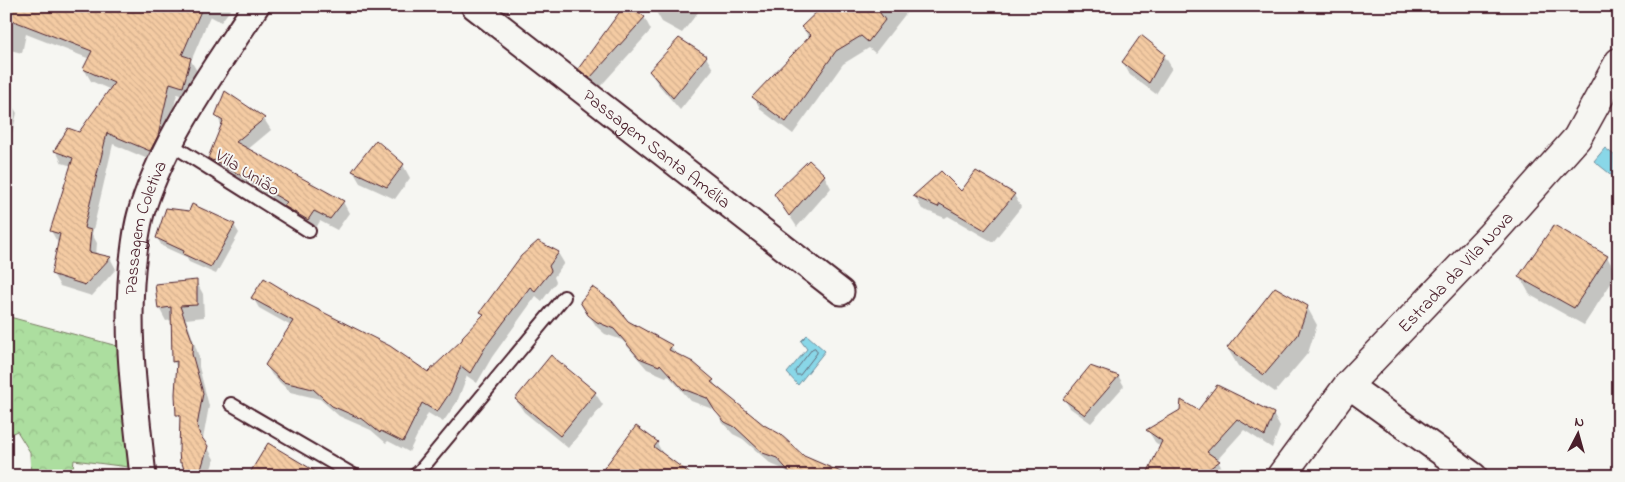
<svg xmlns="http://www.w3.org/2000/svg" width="1625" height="482" viewBox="0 0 1625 482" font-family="'Indie Flower',sans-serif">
  <defs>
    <pattern id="forest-crowns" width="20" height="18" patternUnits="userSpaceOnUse" patternTransform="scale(1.25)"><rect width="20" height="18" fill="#acde9f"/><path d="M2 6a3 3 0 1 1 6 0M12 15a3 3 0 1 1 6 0" fill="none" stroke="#96be89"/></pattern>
    <pattern id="building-back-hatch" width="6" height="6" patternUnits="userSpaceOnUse" patternTransform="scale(1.25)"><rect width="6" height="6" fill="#f4cba3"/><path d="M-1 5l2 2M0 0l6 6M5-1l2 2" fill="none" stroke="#d3ae8c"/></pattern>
  </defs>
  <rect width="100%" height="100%" fill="#f6f6f2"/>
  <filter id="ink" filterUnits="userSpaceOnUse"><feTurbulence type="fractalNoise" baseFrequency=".02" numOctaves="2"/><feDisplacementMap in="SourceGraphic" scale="10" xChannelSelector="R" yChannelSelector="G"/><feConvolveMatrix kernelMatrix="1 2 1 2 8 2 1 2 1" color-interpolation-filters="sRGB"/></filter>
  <g filter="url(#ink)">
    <!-- forest -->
    <path fill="url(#forest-crowns)" stroke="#7b7e65" d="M6 316 121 347 128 467 74 460 72 476H31L30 452 17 431 6 436Z"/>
    <!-- water -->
    <path fill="#89d7e8" stroke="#708d9c" d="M1605 148 1619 159V181L1594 161Z
      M807 335 825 351 798 385 787 373 807 349 801 341Z"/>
    <!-- shadow -->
    <path fill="#0003" d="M6 6H233L221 22 210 16 191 61 197 71 190 99 177 94 164 148 157 163 113 144 92 234 97 243 96 255 110 258 116 269 92 296 60 286 53 274 58 243 51 231 72 166 62 163 56 151 79 133 111 90 91 81 84 69 90 59 26 34 22 53 6 49Z
      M658 6H696L699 11 682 33 662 22 655 10Z
      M758 6H769L764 12Z
      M823 6H915L909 13 907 12 875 53 869 48 843 64 793 134 761 110 754 97 809 39 803 27Z
      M644 17 651 30 597 90 586 81 579 69Z
      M1142 37 1164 55 1172 68 1156 94 1130 75 1123 62Z
      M679 40 706 57 713 69 680 110 658 84 650 72Z
      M225 93 264 119 271 130 247 150 343 202 349 213 337 230 320 221 315 230 292 217 288 209 221 171 216 169 210 158 222 126 217 116Z
      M6 100 9 101 17 113 6 157Z
      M403 165 410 178 395 199 360 183 353 171Z
      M824 175 831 188 797 227 775 194Z
      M962 193 1014 195 1021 207 993 242 948 216 945 218 922 209 915 197Z
      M234 225 239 233 216 274 189 262 186 257 162 246 157 238Z
      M558 253 564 263 554 277 556 282 542 301 536 296 492 357 477 383 467 376 457 402 443 422 428 413 409 452 388 441 386 443 371 430 339 416 320 399 290 392 272 375 266 365 291 326 259 308 253 298 428 373 463 341 484 316 482 312Z
      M1607 257 1617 274 1584 325 1530 295 1520 277Z
      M196 281 203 294 204 317 186 319 199 357V367L209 406 203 439 214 459 209 476H181L187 475 181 463V420L177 415 178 369 174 362 172 320 166 321 159 308Z
      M1307 307 1317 325 1308 353 1275 392 1238 366 1228 349Z
      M588 314 628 322 671 346 676 355 692 363 713 381 717 389 804 457 821 463 838 476H790L785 470 771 464 743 439 733 434 723 423 715 410 691 401 668 375 666 377 647 369 622 340 605 334 597 327Z
      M551 357 595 393 603 405 568 448 524 412 516 400Z
      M1091 367 1119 377 1124 386 1091 423 1070 408 1064 399Z
      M1199 411 1273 414 1280 427 1272 448 1244 430 1217 460 1226 474 1224 476H1147L1160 446 1155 442 1148 430Z
      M657 443 664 456 599 476Z
      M123 468 128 476H84L85 471Z
      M1137 471 1144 476H1135Z"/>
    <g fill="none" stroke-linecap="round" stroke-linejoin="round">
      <!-- shore -->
      <path stroke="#636977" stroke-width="1" d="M815 348 817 351V353L800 375H796L795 371 812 349Z"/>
    </g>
    <!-- building -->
    <path fill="url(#building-back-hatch)" stroke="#4a1f2b" d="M6 6H203L182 55 191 58 183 87 170 83 158 136 150 151 107 133 84 228 91 230 89 252 111 257 85 285 51 274 60 234 50 231 73 158 54 151 68 128 79 132 114 83 83 69 92 51 6 18Z
      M624 6H630L645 17 590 78 578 69Z
      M823 6H875L885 20 868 42 861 36 836 51 786 122 752 97 811 35 801 27Z
      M1141 35 1165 54 1149 83 1122 62Z
      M679 38 707 56 673 98 649 71Z
      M225 91 265 118 236 142 344 201 330 219 314 211 308 220 284 206 287 202 214 160 213 161 208 158 223 121 215 116Z
      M376 140 404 164 387 187 352 171Z
      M809 160 825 175 789 216 774 194Z
      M941 171 961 191 976 171 1015 194 985 230 940 204 938 207 913 196Z
      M192 204 235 224 211 267 183 254 184 251 156 238 166 208 189 211Z
      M1554 225 1608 256 1574 308 1518 277Z
      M538 241 559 252 549 266 551 271 535 291 530 287 486 346 470 373 461 366 451 391 437 412 422 403 403 442 381 431 380 433 364 420 332 406 313 389 283 382 265 365 293 321 251 298 264 278 307 304 390 346 428 372 462 340 463 336 484 314 480 312 521 256Z
      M197 280V305L180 306 193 343 192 354 203 393 197 426 200 435 208 446 199 476H186L182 463H180L179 452 180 415H176L175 394 177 361 172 362 171 307 158 309 155 284Z
      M592 287 612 301 628 321 672 345 669 350 693 362 714 380 711 382 764 425 780 434 804 456 850 476H793L777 458 763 453 735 427 725 422 715 411 707 398 683 389 660 364 659 366 639 358 614 329 597 322 588 315 580 302Z
      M1275 287 1308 306 1298 335 1264 375 1227 348Z
      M551 355 596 392 560 436 515 399Z
      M1090 366 1119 376 1085 415 1063 399Z
      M1217 385 1274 413 1265 436 1237 419 1207 452 1220 461 1199 476H1146L1162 441 1146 430 1180 410 1181 400 1198 410Z
      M636 426 658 442 654 447 693 476H598Z
      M268 443 323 476H248Z"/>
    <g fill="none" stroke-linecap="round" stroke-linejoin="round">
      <!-- lane casing -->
      <g stroke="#4a1f2b" stroke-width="16">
        <path id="lane" d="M169 143 309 231
          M231 404 355 476
          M414 476 419 472 564 297"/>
      </g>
      <!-- street casing -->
      <g stroke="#4a1f2b" stroke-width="29">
        <g id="street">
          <path id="s1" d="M474 6 841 292"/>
          <path d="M1348 385 1474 476"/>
          <path id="s2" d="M143 476C135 402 124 327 134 252 136 236 138 219 144 204 168 132 215 69 256 6"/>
        </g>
      </g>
      <!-- secondary casing -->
      <g stroke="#4a1f2b" stroke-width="31">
        <g id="secondary">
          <path id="s3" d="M1281 476 1348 385 1489 237 1577 138 1619 62"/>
        </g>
      </g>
      <!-- lane -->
      <use href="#lane" stroke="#f6f6f2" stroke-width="12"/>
      <!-- street -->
      <use href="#street" stroke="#f6f6f2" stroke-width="25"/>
      <!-- secondary -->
      <use href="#secondary" stroke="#f6f6f2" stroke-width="28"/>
    </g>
  </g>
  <g text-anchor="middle" stroke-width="4" stroke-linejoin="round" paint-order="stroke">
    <!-- street labels -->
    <g font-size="18" fill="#4a1f2b" stroke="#f6f6f2">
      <text dy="6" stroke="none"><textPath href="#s1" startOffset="232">Passagem Santa Amélia</textPath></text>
      <text transform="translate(248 172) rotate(32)" y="6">Vila União</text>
      <text dy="6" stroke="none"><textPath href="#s2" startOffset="251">Passagem Coletiva</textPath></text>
      <text dy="6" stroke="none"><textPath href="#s3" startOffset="269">Estrada da Vila Nova</textPath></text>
    </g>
  </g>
  <!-- margin -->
  <rect width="1625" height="482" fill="none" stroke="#f6f6f2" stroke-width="25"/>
  <rect x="12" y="12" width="1600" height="457" fill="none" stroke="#4a1f2b" stroke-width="2" filter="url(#ink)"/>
  <!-- north arrow -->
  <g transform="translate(1578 434) rotate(6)" stroke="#f6f6f2" stroke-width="4" paint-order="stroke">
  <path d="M0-4L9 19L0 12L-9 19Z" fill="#4a1f2b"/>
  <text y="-8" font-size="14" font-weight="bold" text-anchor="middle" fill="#4a1f2b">N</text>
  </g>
</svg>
